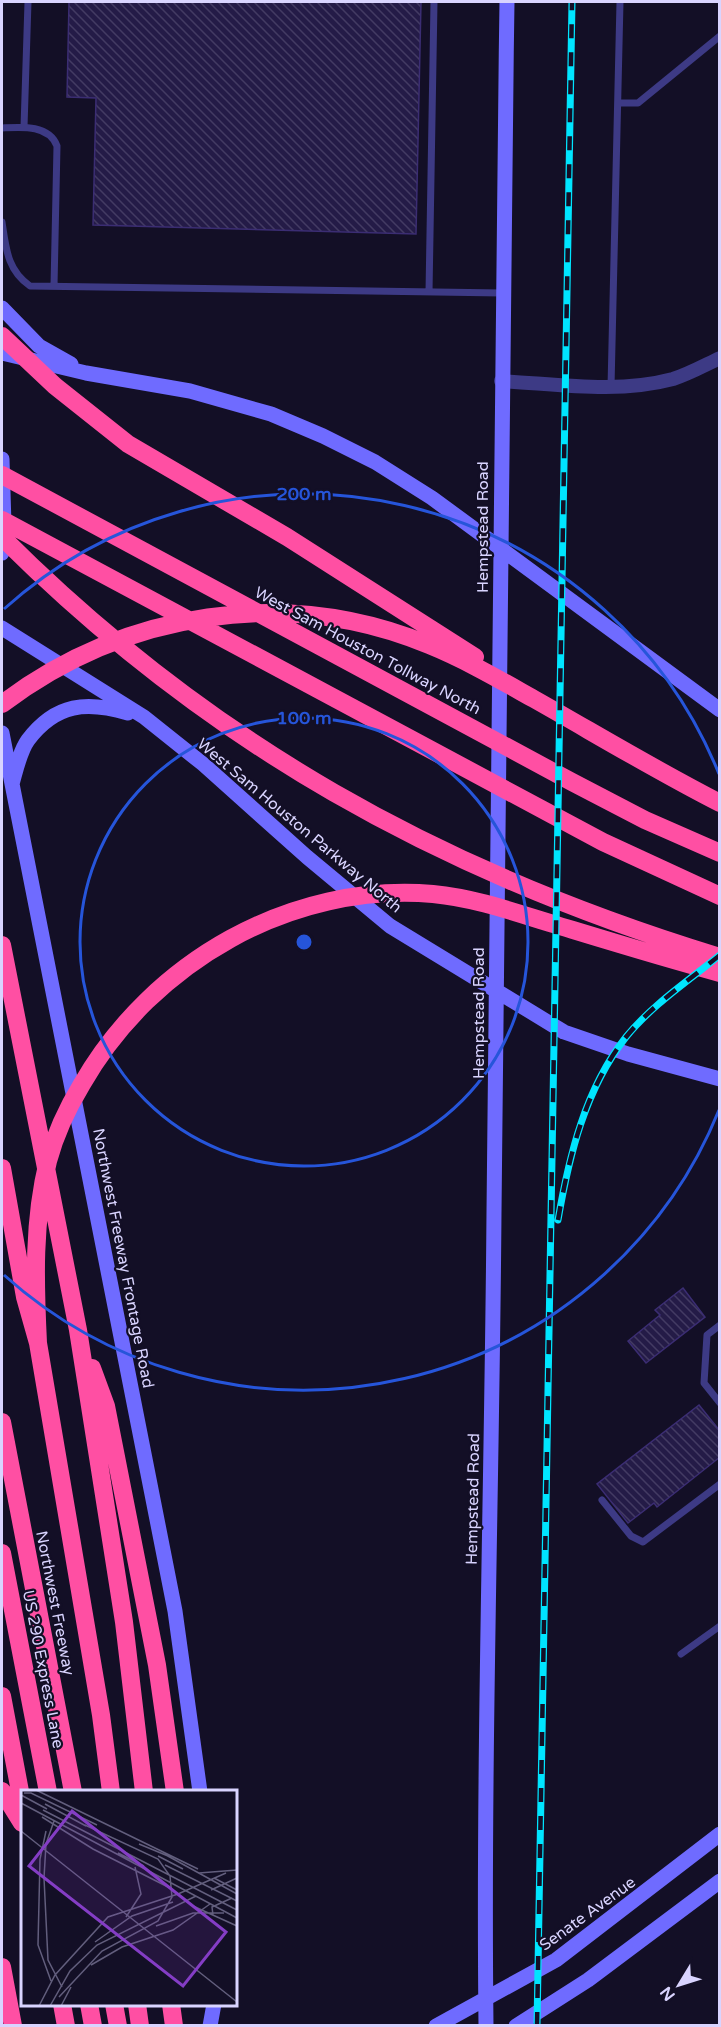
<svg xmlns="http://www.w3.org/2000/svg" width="721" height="2027" viewBox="0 0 721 2027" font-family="'Varela Round',sans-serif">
  <defs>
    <pattern id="building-back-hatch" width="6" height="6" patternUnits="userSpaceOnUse" patternTransform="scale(1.5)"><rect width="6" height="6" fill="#241b47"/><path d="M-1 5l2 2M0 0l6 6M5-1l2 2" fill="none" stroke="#433b63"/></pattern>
  </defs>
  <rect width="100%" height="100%" fill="#130f26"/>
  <!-- building -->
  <path fill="url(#building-back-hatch)" stroke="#3b2d73" stroke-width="1.5" d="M69 2H421L416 234 93 225 96 98 67 97Z
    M683 1288 705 1317 646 1363 628 1341 660 1315 655 1310Z
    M699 1405 720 1431V1457L657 1507 654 1503 628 1523 597 1484Z"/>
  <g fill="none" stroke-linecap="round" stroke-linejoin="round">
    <!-- service -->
    <path stroke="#3d3a85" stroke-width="7" d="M618 103H638L720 36
      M24 127 28 2
      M2 128C20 127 49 124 57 146L54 286
      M2 222C6 248 7 270 30 286L502 293
      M429 292 434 2
      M611 387 620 2
      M720 1325 707 1335 704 1383 720 1403
      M602 1500 631 1536 643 1542 720 1484
      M681 1654 720 1626"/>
    <!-- minor -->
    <path stroke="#3d3a85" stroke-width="14" d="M501 381C557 384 617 394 673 379 689 374 705 365 720 358"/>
    <!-- secondary -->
    <path stroke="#6f6bff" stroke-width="15" d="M2 308 39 346 71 364
      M2 353 86 373 190 391 271 414 323 436 375 462 432 498 720 710
      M2 459 4 525 2 553
      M2 628 144 717 203 764 307 857 390 926 564 1032 628 1054 720 1079
      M2 733 175 1611 200 1792
      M12 784C16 770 20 751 28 740 56 703 87 701 128 713
      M210 2026 214 2004
      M436 2026 556 1960 720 1834
      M486 2026C483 1754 492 1483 494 1212 498 808 501 405 507 2
      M516 2026 588 1980 720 1881"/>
    <!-- motorway -->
    <path stroke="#ff4fa3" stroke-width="18" d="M2 336 55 386 128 444 287 537 475 657
      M2 475 572 782 645 820 720 853
      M2 520 603 842 720 896
      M2 537C209 744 441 872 720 957
      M2 704C125 611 286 586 429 645 466 660 500 680 534 699 596 734 657 771 720 803
      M2 945 78 1330 124 1622 144 1792
      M2 1168 25 1297 38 1343 101 1715 111 1792
      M38 1343C35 1282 33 1221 48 1161 55 1135 68 1107 82 1084 152 962 291 882 433 894 475 898 514 912 553 924 609 941 664 958 720 973
      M92 1368 106 1406 157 1665 175 1792
      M2 1422 73 1792
      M2 1553 48 1792
      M2 1696 22 1802
      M2 1791 22 1823
      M2 1967 13 2026
      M62 2004 66 2026
      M89 2004 93 2026
      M114 2004 118 2026
      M137 2004 140 2026
      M171 2004 174 2026"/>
    <!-- rail casing -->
    <g stroke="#00e5ff" stroke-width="7">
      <path id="rail" d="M558 1220C569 1156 585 1089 626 1037 652 1005 688 981 720 955
        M537 2026 572 2"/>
    </g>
    <!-- rail -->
    <use href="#rail" stroke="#130f26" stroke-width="4.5" stroke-dasharray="14" stroke-linecap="butt"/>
  </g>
  <!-- distance rings -->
  <g fill="none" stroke="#2655da" stroke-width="3">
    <circle cx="304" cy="942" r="224"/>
    <path d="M719 1110A448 448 0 0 1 4 1275M4 609A448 448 0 0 1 719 774"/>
  </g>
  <g text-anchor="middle" stroke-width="4.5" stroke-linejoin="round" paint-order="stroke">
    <!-- street labels -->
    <g font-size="16" fill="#d9d4ff" stroke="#130f26">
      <text transform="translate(482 527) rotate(-90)" y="6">Hempstead Road</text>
      <text transform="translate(368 650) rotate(28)" y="6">West Sam Houston Tollway North</text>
      <text transform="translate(300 825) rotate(40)" y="6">West Sam Houston Parkway North</text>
      <text transform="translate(478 1013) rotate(-90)" y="6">Hempstead Road</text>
      <text transform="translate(124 1258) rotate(79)" y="6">Northwest Freeway Frontage Road</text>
      <text transform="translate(472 1499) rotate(-89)" y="6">Hempstead Road</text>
      <text transform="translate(56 1603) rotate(79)" y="6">Northwest Freeway</text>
      <text transform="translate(44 1669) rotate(79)" y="6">US 290 Express Lane</text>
      <text transform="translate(587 1913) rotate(-36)" y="6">Senate Avenue</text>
    </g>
  </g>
  <!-- overview -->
  <g transform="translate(21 1790)">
    <rect width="216" height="216" fill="#130f26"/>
    <path fill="none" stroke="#625e7d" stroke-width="1.5" d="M15 0 177 79M3 3H10L76 35M0 5 26 19M0 13 216 128M24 14 65 36M22 20 216 120M21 27 72 59 149 98 172 116 216 136M33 31 25 54 23 88 27 170 41 197M0 41 216 212M25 41 19 69 17 155 30 191M118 54 147 66M97 63 123 76M145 65 216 104M137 66 162 79M144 75 216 111M178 83 216 80M193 88 216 100M190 100 216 88M192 125 191 117 211 108M105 127 120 104 114 77M135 136 172 123H203M74 152 111 126 152 112M70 175 101 157 152 140 189 114M38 207 81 161 137 131 151 107 149 86 137 69 64 35M18 216 34 185 87 127 157 104 205 83M29 216 49 181 76 155 175 106M40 216 50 197"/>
    <path fill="#843dc5" fill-opacity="0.15" stroke="#843dc5" stroke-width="3" d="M51 21 205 142 162 196 8 76Z"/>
    <rect width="216" height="216" fill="none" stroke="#d9d4ff" stroke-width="3"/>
  </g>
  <circle cx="304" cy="942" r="9" fill="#2655da" stroke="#130f26" stroke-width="3"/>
  <g font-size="18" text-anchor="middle" font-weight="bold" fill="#2655da" stroke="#130f26" stroke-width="4.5" stroke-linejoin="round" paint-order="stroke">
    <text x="304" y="500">200 m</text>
    <text x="304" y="724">100 m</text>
  </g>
  <!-- border -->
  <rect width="721" height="2027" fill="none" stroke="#d9d4ff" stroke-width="6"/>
  <!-- north arrow -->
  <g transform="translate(679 1985) rotate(232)" stroke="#130f26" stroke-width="4.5" paint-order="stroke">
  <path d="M0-4.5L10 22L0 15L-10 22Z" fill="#d9d4ff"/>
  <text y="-9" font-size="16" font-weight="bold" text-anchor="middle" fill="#d9d4ff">N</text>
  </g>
</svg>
